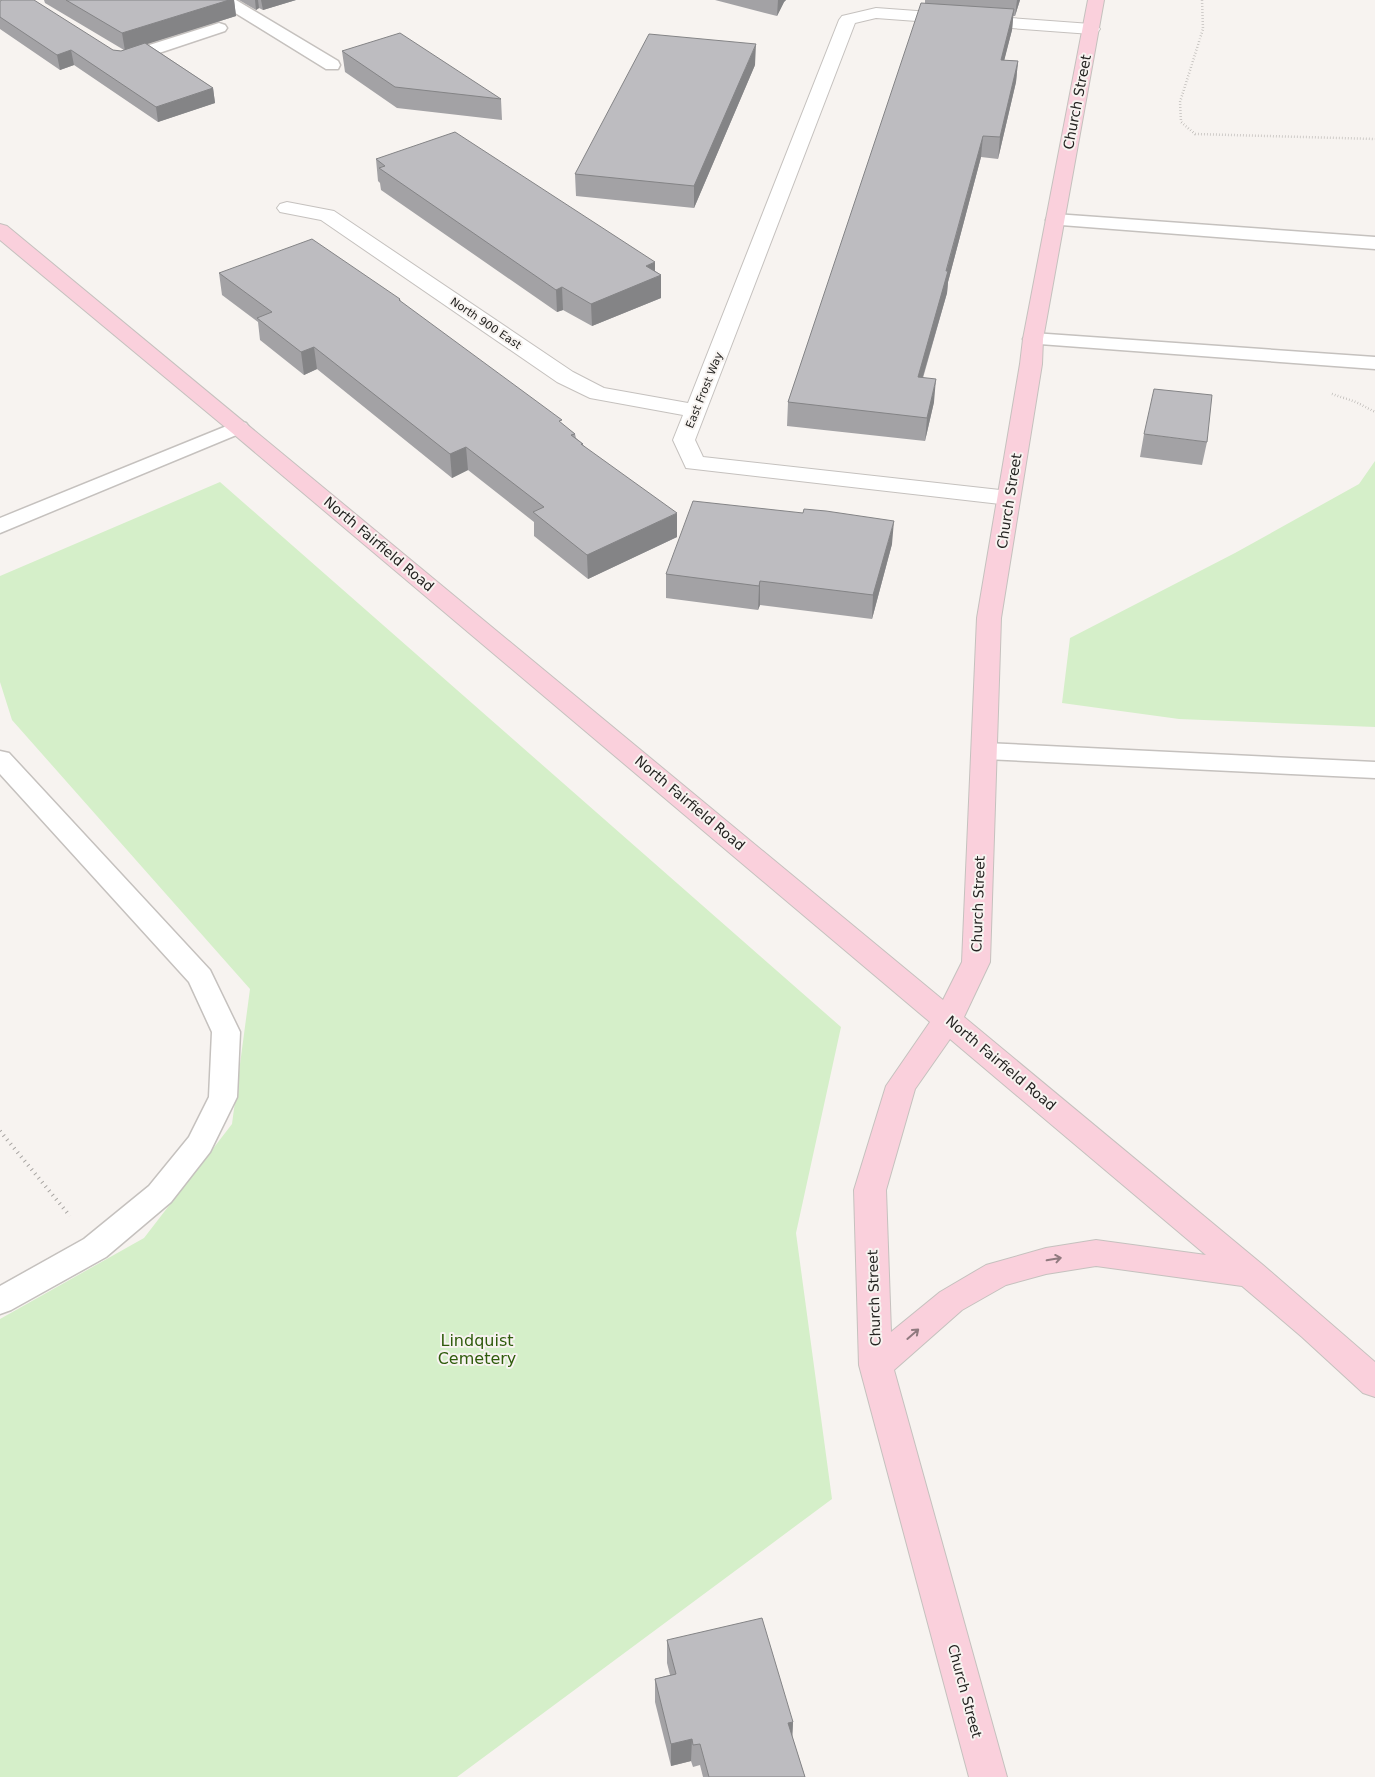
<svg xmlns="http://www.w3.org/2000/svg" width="1375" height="1777" viewBox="0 0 1375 1777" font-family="'DejaVu Sans',sans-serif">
  <rect width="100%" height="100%" fill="#f7f3f0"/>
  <!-- green -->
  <path fill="#d5efc9" d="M1375 461V727L1179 719 1062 703 1070 638 1235 553 1359 484Z
    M220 482 841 1027 796 1233 832 1499 457 1777H0V1319L144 1238 232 1124 250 989 12 720 0 682V576Z"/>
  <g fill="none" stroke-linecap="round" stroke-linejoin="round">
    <!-- lane casing -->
    <g stroke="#c5c1be" stroke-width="3">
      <path id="lane" d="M217 0H236L338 61 340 65 338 69H326L219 3Z
        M219 23 225 25 227 28 225 31 129 63H117L112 57 114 53H124Z
        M1055 214 1375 237V249L1048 224 1046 220 1048 216Z
        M1033 333 1375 357V369L1026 343 1023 339 1026 335Z
        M239 421 246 423 249 427 246 431 0 533V518Z
        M985 743 1375 762V778L985 759 976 757 973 751 976 745Z
        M0 751 9 753 210 970 240 1032 237 1097 210 1152 171 1202 106 1257 11 1310 0 1314V1286L84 1239 149 1186 189 1137 209 1097 212 1032 189 982 0 774Z"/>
    </g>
    <!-- street casing -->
    <g stroke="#c5c1be" stroke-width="2">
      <path id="street" d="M876 8 1091 24 1097 25 1100 29 1097 33 1091 34 876 18 855 23 695 440 703 457 1009 491 1017 493 1020 498 1017 503 1009 505 686 468 673 440 683 415 590 398 557 382 321 220 280 212 277 208 280 204 287 202 334 211 573 372 604 388 688 403 839 20 842 16Z"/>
    </g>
    <!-- secondary casing -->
    <g stroke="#c5c1be" stroke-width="2">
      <path id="secondary" d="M1088 0H1104L1043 339 1042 364 1001 618 990 962 964 1017 1263 1265 1375 1362V1397L1363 1393 1302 1337 1242 1286 1096 1266 1046 1274 1006 1285 962 1310 894 1370 1007 1777H969L859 1365 854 1190 886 1086 930 1022 231 432 0 240V224L7 226 943 1000 962 962 977 618 1020 364 1023 339ZM950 1039 1206 1255 1096 1240 1046 1248 986 1265 940 1292 891 1332 886 1190 915 1089Z"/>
    </g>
    <!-- path-far1 -->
    <path stroke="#a7a4a1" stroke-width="2.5" stroke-dasharray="0.5 2.5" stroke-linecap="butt" d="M1202 0 1203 29 1180 102 1181 122 1195 134 1375 139
      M1332 394 1356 402 1375 412"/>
    <!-- path -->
    <path stroke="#a7a4a1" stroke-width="4" stroke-dasharray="1 4.5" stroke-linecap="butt" d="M0 1131 70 1216"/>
    <!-- lane -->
    <use href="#lane" fill="#fff" fill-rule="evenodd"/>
    <!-- street -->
    <use href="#street" fill="#fff" fill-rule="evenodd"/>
    <!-- secondary -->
    <use href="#secondary" fill="#fad0dc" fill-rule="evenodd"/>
  </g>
  <!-- wall -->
  <path fill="#a3a2a5" d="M44 0H234L236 16 147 44 213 88 215 103 158 122 74 65 60 70 0 29V1L113 50 121 51 124 50 45 3Z
    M239 0H296L263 10 259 8 256 10Z
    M715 0H786L784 2 777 16Z
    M925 0H1020L1015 16H1013L1012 30 1004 60 1018 61 1016 82 998 159 981 157 948 282 947 293 923 378 934 402 925 441 787 426 788 402 925 3Z
    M342 51 501 99 502 120 397 108 345 72Z
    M755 65 694 208 576 196 575 174Z
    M376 159 655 271 661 275V298L592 326 563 310 557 312 381 190 380 183 378 181Z
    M219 273 400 299 401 302 575 434 576 438 583 444V445L677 537 588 579 534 536V522L468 470 452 478 317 369 304 375 260 340 258 322 222 295Z
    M1144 434 1207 442 1202 465 1140 457Z
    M892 544 872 619 760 605 758 610 666 598V574Z
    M667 1640 793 1722 792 1736 805 1777H703L700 1765 693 1767 691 1761 671 1766 655 1702V1679L670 1675 667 1663Z"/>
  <!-- shaded-wall -->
  <path fill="#848486" d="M229 0H234L236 16 125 51 122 33Z
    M255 0H258L259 8 256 10Z
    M261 0H296L263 10Z
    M778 0H786L784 2 777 16Z
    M1017 0H1020L1015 16Z
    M1014 9 1012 30 999 81 1001 60Z
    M756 44 755 65 694 208V186Z
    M71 50 74 65 60 70 57 55Z
    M1018 61 1016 82 998 159 1000 137Z
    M213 88 215 103 158 122 156 107Z
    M983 136 981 157 948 282 947 293 916 400 918 377Z
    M655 262V278L661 275V298L592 326 591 304 646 266Z
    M562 287 563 310 557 312 556 290Z
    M314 347 317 369 304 375 301 352Z
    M936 379 934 402 925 441 927 418Z
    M466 447 468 470 452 478 450 454Z
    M677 513V537L588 579 587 555Z
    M894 521 892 544 872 619 873 595Z
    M760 581V605L758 610 759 586Z
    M793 1722 792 1744 788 1723Z
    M692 1739 691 1761 671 1766V1744Z"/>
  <!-- building -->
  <path fill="#bdbcc0" stroke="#848486" d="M2 0H34L113 50 121 51 145 43 213 88 156 107 71 50 57 55 0 17V1Z
    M66 0H229L122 33Z
    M921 3 1014 9 1001 60 1018 61 1000 137 983 136 946 271H948L918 377 936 379 927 418 788 402Z
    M400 33 501 99 395 87 342 51Z
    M649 34 756 44 694 186 575 174Z
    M455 132 655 262 646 266 661 275 591 304 562 287 556 290 379 168 385 166 376 159Z
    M312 239 400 299 399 300 562 420 559 421 575 434 571 435 583 444H581L677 513 587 555 533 512 544 507 466 447 450 454 314 347 301 352 257 318 272 312 219 273Z
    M1154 389 1212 395 1207 442 1144 434Z
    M693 501 803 513 804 509 826 511 894 521 873 595 760 581 759 586 666 574Z
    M762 1618 793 1722 788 1723 805 1777H709L700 1744 693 1745 692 1739 671 1744 655 1679 676 1674 667 1640Z"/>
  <!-- one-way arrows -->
  <defs><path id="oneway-shaft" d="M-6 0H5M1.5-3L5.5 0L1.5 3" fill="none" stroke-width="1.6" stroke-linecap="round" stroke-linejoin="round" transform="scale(1.25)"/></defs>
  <g stroke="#907a7f">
    <use href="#oneway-shaft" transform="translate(1054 1259) rotate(-10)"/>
    <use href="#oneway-shaft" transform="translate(913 1334) rotate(-41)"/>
  </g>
  <g text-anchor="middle" stroke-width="4" stroke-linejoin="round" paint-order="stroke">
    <!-- far-street labels -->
    <g font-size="11" fill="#252422" stroke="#f7f3f0">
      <text transform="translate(486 323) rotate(34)" y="4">North 900 East</text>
      <text transform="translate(704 390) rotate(-68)" y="4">East Frost Way</text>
    </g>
    <!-- street labels -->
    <g font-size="14" fill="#252422" stroke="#f7f3f0">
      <text transform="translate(1077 102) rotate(-79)" y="5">Church Street</text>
      <text transform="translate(1009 501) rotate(-81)" y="5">Church Street</text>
      <text transform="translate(379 544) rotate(40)" y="5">North Fairfield Road</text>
      <text transform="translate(690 803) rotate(40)" y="5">North Fairfield Road</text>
      <text transform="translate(978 904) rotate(-88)" y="5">Church Street</text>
      <text transform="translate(1001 1063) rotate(40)" y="5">North Fairfield Road</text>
      <text transform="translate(874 1298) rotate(-92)" y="5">Church Street</text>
      <text transform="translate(965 1691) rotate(75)" y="5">Church Street</text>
    </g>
    <!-- near-park labels -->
    <g font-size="16" fill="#2e5b0b" stroke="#f7f3f0">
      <text x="477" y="1346">Lindquist<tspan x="477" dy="18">Cemetery</tspan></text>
    </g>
  </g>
</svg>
